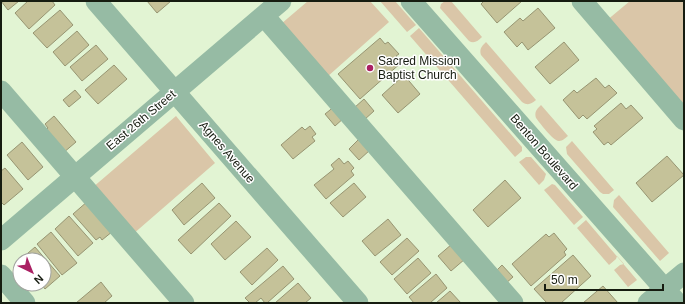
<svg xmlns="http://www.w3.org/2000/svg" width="685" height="304" viewBox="0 0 685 304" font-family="Arial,sans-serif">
  <rect width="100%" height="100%" fill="#e2f4d3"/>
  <!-- green -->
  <path fill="#dac6a8" d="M308 1H370L389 22 327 77 281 24Z
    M380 1H395L416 25 407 32Z
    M445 1H451L482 37C478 41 474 44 469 41L440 8 441 4Z
    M630 1H684V112L606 21Z
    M419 28 522 147V151L515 157 410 36Z
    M486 42 536 100C531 104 528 106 522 102L481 55C479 49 482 46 486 42Z
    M541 105 568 136C565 138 563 141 559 141 552 140 540 123 536 118 534 112 537 109 541 105Z
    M176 116 215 163 132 235 92 188Z
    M572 141 614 190 609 194H603L600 192 567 154 566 147Z
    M526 157H531L546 174 544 180 539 185 519 162Z
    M552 184 555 185 583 217 574 225 544 190Z
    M619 195 669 253 660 261 613 207 614 200Z
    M586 220 637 280 628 287 614 270 620 265 624 264 617 256 616 259 609 265 577 228Z"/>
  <!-- building -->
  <path fill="#c5c299" stroke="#979572" d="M1 1H19L8 10Z
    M28 1H52L55 5 29 29 15 13Z
    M147 1H171L157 13Z
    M484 1H522L497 23 481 4Z
    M538 8 555 28 528 50 522 42 517 47 504 32 520 18 523 21Z
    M60 10 73 25 47 48 33 33Z
    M77 31 89 45 65 66 53 52Z
    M380 38 385 44 388 42 399 54 396 56 402 62 360 99 338 74Z
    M564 42 579 60 550 84 535 67Z
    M96 45 108 59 82 81 70 67Z
    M114 65 127 79 98 104 85 90Z
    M404 75 420 94 398 113 382 95Z
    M596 78 605 88 609 85 617 93 587 119 583 115 579 119 563 100 574 90 577 93Z
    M75 90 81 97 69 107 63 100Z
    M364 99 374 111 364 120 354 108Z
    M621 103 626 109 631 105 643 118 611 145 608 142 604 145 593 132 597 129 594 126Z
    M335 106 345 117 335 126 325 114Z
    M54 116 76 142 63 153 44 131 48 128 45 124Z
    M310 126 316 134 312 137 315 141 293 159 281 145 302 127 305 130Z
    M360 138 370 150 359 160 349 149Z
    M22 142 43 167 28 180 7 155Z
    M667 156 684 175 652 202 636 183Z
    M339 158 344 164 348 161 354 168 351 171 354 175 326 199 314 185 334 169 331 165Z
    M5 168 23 189 4 205 1 202V171Z
    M505 180 521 198 488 227 473 210Z
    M202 183 215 198 184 225 172 210Z
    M354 183 366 197 343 217 330 203Z
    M88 201 113 231 102 240 100 237 96 240 73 214Z
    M219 203 231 216 191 254 178 240Z
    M69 216 93 243 78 256 55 229Z
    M388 219 401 235 375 256 362 241Z
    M236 221 251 237 225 260 211 244Z
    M51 232 77 263 62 275 37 244Z
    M554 233 567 249 564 252 566 255 531 286 512 264 546 234 549 237Z
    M407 238 419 251 392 275 380 262Z
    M452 244 465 259 451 271 438 256Z
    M35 247 60 276 45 289 41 284H44V260L21 259Z
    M267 248 278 260 252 285 240 272Z
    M573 255 591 276 561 303H547L534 289Z
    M418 258 431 273 407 294 394 279Z
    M502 265 513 277 505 284 495 272Z
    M283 266 294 279 267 303H265L261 298 255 303H250L245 298Z
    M436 274 447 288 430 303H414L409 297Z
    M101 282 112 296 104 303H76Z
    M298 283 311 298 305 303H275Z
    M603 286 618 303H583Z
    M450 291 461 303H436Z"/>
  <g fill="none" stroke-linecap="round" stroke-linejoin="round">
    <!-- minor -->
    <path stroke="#96bba4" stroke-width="21" d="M96 1 358 303
      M411 1 677 303
      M582 1 684 120
      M264 16 513 303
      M1 91 184 303
      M1 240 281 1
      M1 275 25 303
      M648 303 684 273"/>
  </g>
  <!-- markers -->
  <circle fill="#aa2063" stroke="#fff" stroke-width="1.5" cx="370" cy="68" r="4"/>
  <g text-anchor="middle" stroke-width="3" stroke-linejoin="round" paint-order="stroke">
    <!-- poi labels -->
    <g font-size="12" fill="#161c10" stroke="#fff" text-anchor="start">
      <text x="378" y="65">Sacred Mission<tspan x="378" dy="14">Baptist Church</tspan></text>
    </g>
    <!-- street labels -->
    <g font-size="12" fill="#161c10" stroke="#fff">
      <text transform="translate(141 120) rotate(-40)" y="4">East 26th Street</text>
      <text transform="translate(227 152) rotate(49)" y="4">Agnes Avenue</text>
      <text transform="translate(544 152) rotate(49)" y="4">Benton Boulevard</text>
    </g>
  </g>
  <!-- border -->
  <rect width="685" height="304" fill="none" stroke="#161c10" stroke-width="4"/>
  <!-- north arrow -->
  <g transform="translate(32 272) rotate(137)"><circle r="19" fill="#ffffff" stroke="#a2a49f"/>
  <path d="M0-3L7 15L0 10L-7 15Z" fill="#aa2063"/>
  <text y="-6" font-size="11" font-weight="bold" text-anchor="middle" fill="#161c10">N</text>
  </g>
  <!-- scale -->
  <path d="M545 284v6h118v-6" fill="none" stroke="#161c10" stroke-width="2"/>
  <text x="551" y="284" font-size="12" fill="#161c10" stroke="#ffffff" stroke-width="3" paint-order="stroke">50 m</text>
</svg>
